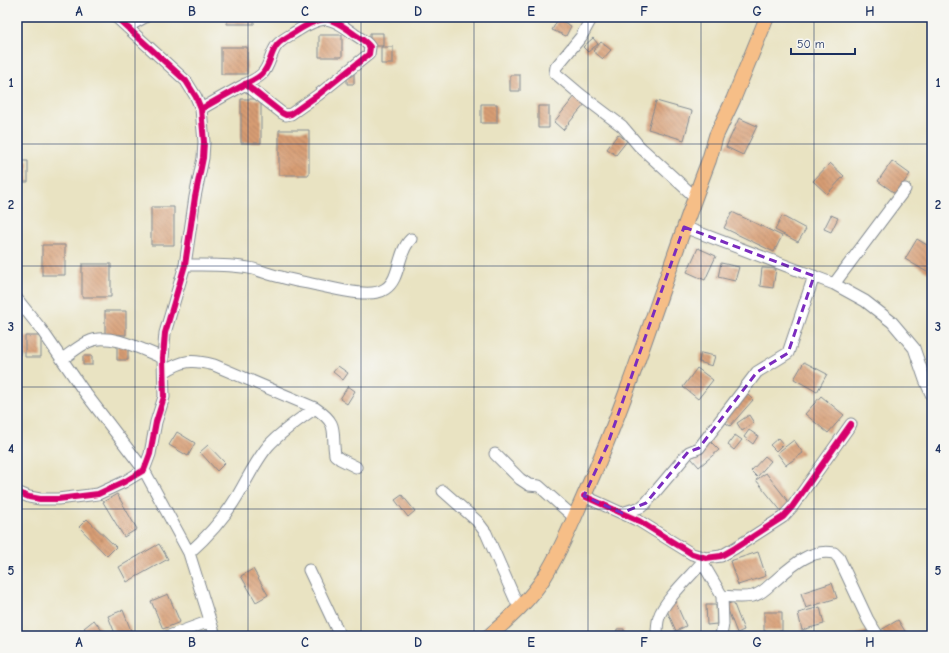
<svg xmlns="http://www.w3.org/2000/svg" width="949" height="653" viewBox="0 0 949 653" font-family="'Comic Neue',sans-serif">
  <defs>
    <pattern id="building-back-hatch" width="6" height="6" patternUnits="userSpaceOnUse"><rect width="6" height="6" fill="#d79d73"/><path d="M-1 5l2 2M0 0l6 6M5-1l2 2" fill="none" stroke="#ae8062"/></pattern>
  </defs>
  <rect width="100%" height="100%" fill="#f6f6f2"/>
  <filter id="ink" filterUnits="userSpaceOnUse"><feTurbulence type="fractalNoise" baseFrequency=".025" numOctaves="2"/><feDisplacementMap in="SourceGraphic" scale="8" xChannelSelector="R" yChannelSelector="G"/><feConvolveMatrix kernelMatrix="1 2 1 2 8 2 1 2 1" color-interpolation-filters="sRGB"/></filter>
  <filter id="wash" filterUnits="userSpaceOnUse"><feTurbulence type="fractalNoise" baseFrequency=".012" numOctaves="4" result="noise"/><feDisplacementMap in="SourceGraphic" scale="16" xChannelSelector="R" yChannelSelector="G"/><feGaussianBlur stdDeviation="0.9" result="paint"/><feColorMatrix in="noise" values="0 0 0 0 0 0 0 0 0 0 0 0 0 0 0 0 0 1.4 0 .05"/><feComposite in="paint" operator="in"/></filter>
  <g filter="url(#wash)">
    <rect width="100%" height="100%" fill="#e9e3c2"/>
    <g id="blocks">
      <!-- building -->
      <path fill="url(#building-back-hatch)" d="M227 17H254V24H227Z
        M558 19 571 26 566 36 552 30Z
        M370 33H383V46H370Z
        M319 35H342V57H319Z
        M593 38 598 44 588 52 583 47Z
        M601 42 611 50 603 59 593 51Z
        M221 47H247V74H221Z
        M381 47H393V64H381Z
        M347 74H354V84H347Z
        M510 75H520V91H510Z
        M575 96 585 104 563 130 554 122Z
        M241 99H261V143H241Z
        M656 101 692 111 684 140 648 129Z
        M481 104H497V123H481Z
        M538 106H549V128H538Z
        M739 118 757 126 743 155 726 147Z
        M279 130H309V175H279Z
        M618 134 627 141 616 155 607 149Z
        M17 161H28V182H17Z
        M892 161 910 174 896 194 878 181Z
        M830 163 844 176 827 194 813 181Z
        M151 207H174V245H151Z
        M732 212 782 236 774 252 724 228Z
        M831 215 838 218 831 232 824 229Z
        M782 216 806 229 798 242 775 230Z
        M917 239 932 248V275L905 259Z
        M42 245H65V275H42Z
        M698 248 716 256 705 280 687 272Z
        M721 263 739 267 735 281 718 277Z
        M82 264H111V297H82Z
        M762 268 776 269 773 288 760 286Z
        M105 311H126V335L105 334Z
        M25 336H41V357H25Z
        M117 346H128V360H117Z
        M17 349H20V371H17Z
        M701 353 715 356 712 366 699 362Z
        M83 356H92V365H83Z
        M804 362 827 374 817 392 794 379Z
        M338 366 348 373 343 380 333 372Z
        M697 368 713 380 698 399 683 387Z
        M348 386 355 391 347 404 340 399Z
        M746 393 753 400 730 426 722 420Z
        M821 396 844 415 828 433 805 414Z
        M749 415 754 423 742 431 737 423Z
        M749 430 758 436 753 444 744 437Z
        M177 432 195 443 188 456 169 445Z
        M735 435 742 440 734 450 728 445Z
        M778 438 783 444 776 451 770 445Z
        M794 440 803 453 786 465 777 453Z
        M710 441 719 450 699 467 691 458Z
        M208 445 225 463 217 471 200 452Z
        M765 456 771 461 757 477 751 471Z
        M766 473 791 505 782 512 756 480Z
        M117 494 137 529 124 537 103 502Z
        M402 495 415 511 408 517 395 500Z
        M87 519 116 547 107 556 79 527Z
        M159 544 168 559 127 582 119 567Z
        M758 552 766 576 738 585 730 561Z
        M253 569 268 595 256 602 241 576Z
        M832 583 837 598 806 608 801 593Z
        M168 594 180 622 163 629 151 601Z
        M675 601 686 626 676 631 665 606Z
        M733 602 744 630 737 633 726 605Z
        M706 605H716L717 624 707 625Z
        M820 607 824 624 802 630 798 613Z
        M123 610 133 636H116L108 616Z
        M764 612H782V631H764Z
        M94 620 106 636H91L84 628Z
        M898 620 908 636H885L881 630Z
        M617 629H624V636H616Z
        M867 631 869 636H851Z"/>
    </g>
  </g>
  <g filter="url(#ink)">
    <use href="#blocks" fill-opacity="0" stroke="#828990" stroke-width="1"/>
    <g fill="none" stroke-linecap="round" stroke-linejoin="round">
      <!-- minor casing -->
      <g stroke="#828990" stroke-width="13">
        <path id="minor" d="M592 17 581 37 556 67 555 73 581 95 622 126 639 146 695 197
          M127 27 145 17
          M201 109C215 101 229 93 244 85 249 82 257 79 262 74 270 66 270 54 277 45 282 39 291 35 297 31 323 15 329 15 354 34 360 38 366 41 370 47L369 54 318 95 291 114 286 115 282 113 245 84
          M684 227 834 284 865 301 892 322 914 348 925 380 932 396
          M185 265C206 265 229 264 249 268 260 270 270 275 281 277 293 281 305 282 317 285 333 288 371 299 385 289 401 279 397 252 411 239
          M834 284 905 189
          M17 299 41 329 83 390 144 470 189 553 215 636
          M62 359C70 354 79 346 88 342 108 331 143 350 163 358
          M164 372C183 360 191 359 214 365L315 408C340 425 331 430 335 455L340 459 356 467
          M495 454 520 479 529 485 539 486 575 518
          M443 491 477 521 486 533 519 608
          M17 492 29 497 40 499H58L98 494 124 482 144 470 150 454 156 422 164 397 163 358 165 333 185 265 195 197 203 158 204 142 201 109 196 97 186 81 116 17
          M584 496 639 521 692 554 706 558 721 556 735 548 783 517 792 507 851 424
          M622 513 641 507 646 503 689 452 699 448 757 372 788 353 814 276
          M189 553C208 536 225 517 238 495 248 478 256 460 269 445 282 431 299 420 315 408
          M702 562 722 596 723 624 721 636
          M309 570 340 636
          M722 596C732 597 743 598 753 596 760 594 766 589 771 584 789 569 808 548 834 553L839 558 868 620 878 636
          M169 636 210 621
          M657 636C657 629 657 623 659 617 664 600 694 573 706 558"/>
      </g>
      <!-- major casing -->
      <g stroke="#828990" stroke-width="16">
        <path id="major" d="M489 636C510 618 531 599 545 576 562 549 574 518 587 489 635 382 667 269 709 160L716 136 733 100 767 17"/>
      </g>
      <!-- minor -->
      <use href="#minor" stroke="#fff" stroke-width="11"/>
      <!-- major -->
      <use href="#major" stroke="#f6be87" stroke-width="14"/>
      <!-- cycleway casing -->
      <g stroke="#f6f6f2" stroke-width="8">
        <path id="cycleway" d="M201 109C215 101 229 93 244 85 249 82 257 79 262 74 270 66 270 54 277 45 282 39 291 35 297 31 323 15 329 15 354 34 360 38 366 41 370 47L369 54 318 95 291 114 286 115 282 113 245 84
          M17 492 29 497 40 499H58L98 494 124 482 144 470 150 454 156 422 164 397 163 358 165 333 185 265 195 197 203 158 204 142 201 109 196 97 186 81 116 17
          M584 496 639 521 692 554 706 558 721 556 735 548 783 517 792 507 851 424"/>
      </g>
      <!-- cycleway -->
      <use href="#cycleway" stroke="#d6006c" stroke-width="6"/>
    </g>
  </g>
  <!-- marked area -->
  <path fill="none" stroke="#7b2cbf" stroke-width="3" stroke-dasharray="8 5" stroke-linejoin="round" d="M684 227 814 276 788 353 757 372 699 448 688 452 646 503 622 513 584 496 607 446Z"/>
  <!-- grid -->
  <path fill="none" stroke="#1b2f5e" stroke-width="1" stroke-opacity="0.55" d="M135 17V636M248 17V636M361 17V636M474 17V636M588 17V636M701 17V636M814 17V636M17 144H932M17 266H932M17 387H932M17 509H932"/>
  <!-- margin -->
  <rect width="949" height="653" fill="none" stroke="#f6f6f2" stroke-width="44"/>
  <!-- scale -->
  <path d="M791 48v6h64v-6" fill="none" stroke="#1b2f5e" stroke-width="2"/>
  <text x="797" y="48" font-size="12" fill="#1b2f5e" stroke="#f6f6f2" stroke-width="3" paint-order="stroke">50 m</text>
  <rect x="22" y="22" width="905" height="609" fill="none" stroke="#1b2f5e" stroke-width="1.5"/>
  <g font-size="13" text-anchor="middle" font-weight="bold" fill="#1b2f5e">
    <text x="79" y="16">A</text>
    <text x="192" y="16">B</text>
    <text x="305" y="16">C</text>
    <text x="418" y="16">D</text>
    <text x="531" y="16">E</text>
    <text x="644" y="16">F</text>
    <text x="757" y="16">G</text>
    <text x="870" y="16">H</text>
    <text x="11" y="87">1</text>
    <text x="938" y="87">1</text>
    <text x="11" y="209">2</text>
    <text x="938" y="209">2</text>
    <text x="11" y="331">3</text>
    <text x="938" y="331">3</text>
    <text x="11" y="453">4</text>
    <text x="938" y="453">4</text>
    <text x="11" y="575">5</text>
    <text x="938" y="575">5</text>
    <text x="79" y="647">A</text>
    <text x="192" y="647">B</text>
    <text x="305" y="647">C</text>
    <text x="418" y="647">D</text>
    <text x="531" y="647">E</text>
    <text x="644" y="647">F</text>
    <text x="757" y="647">G</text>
    <text x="870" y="647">H</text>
  </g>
</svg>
